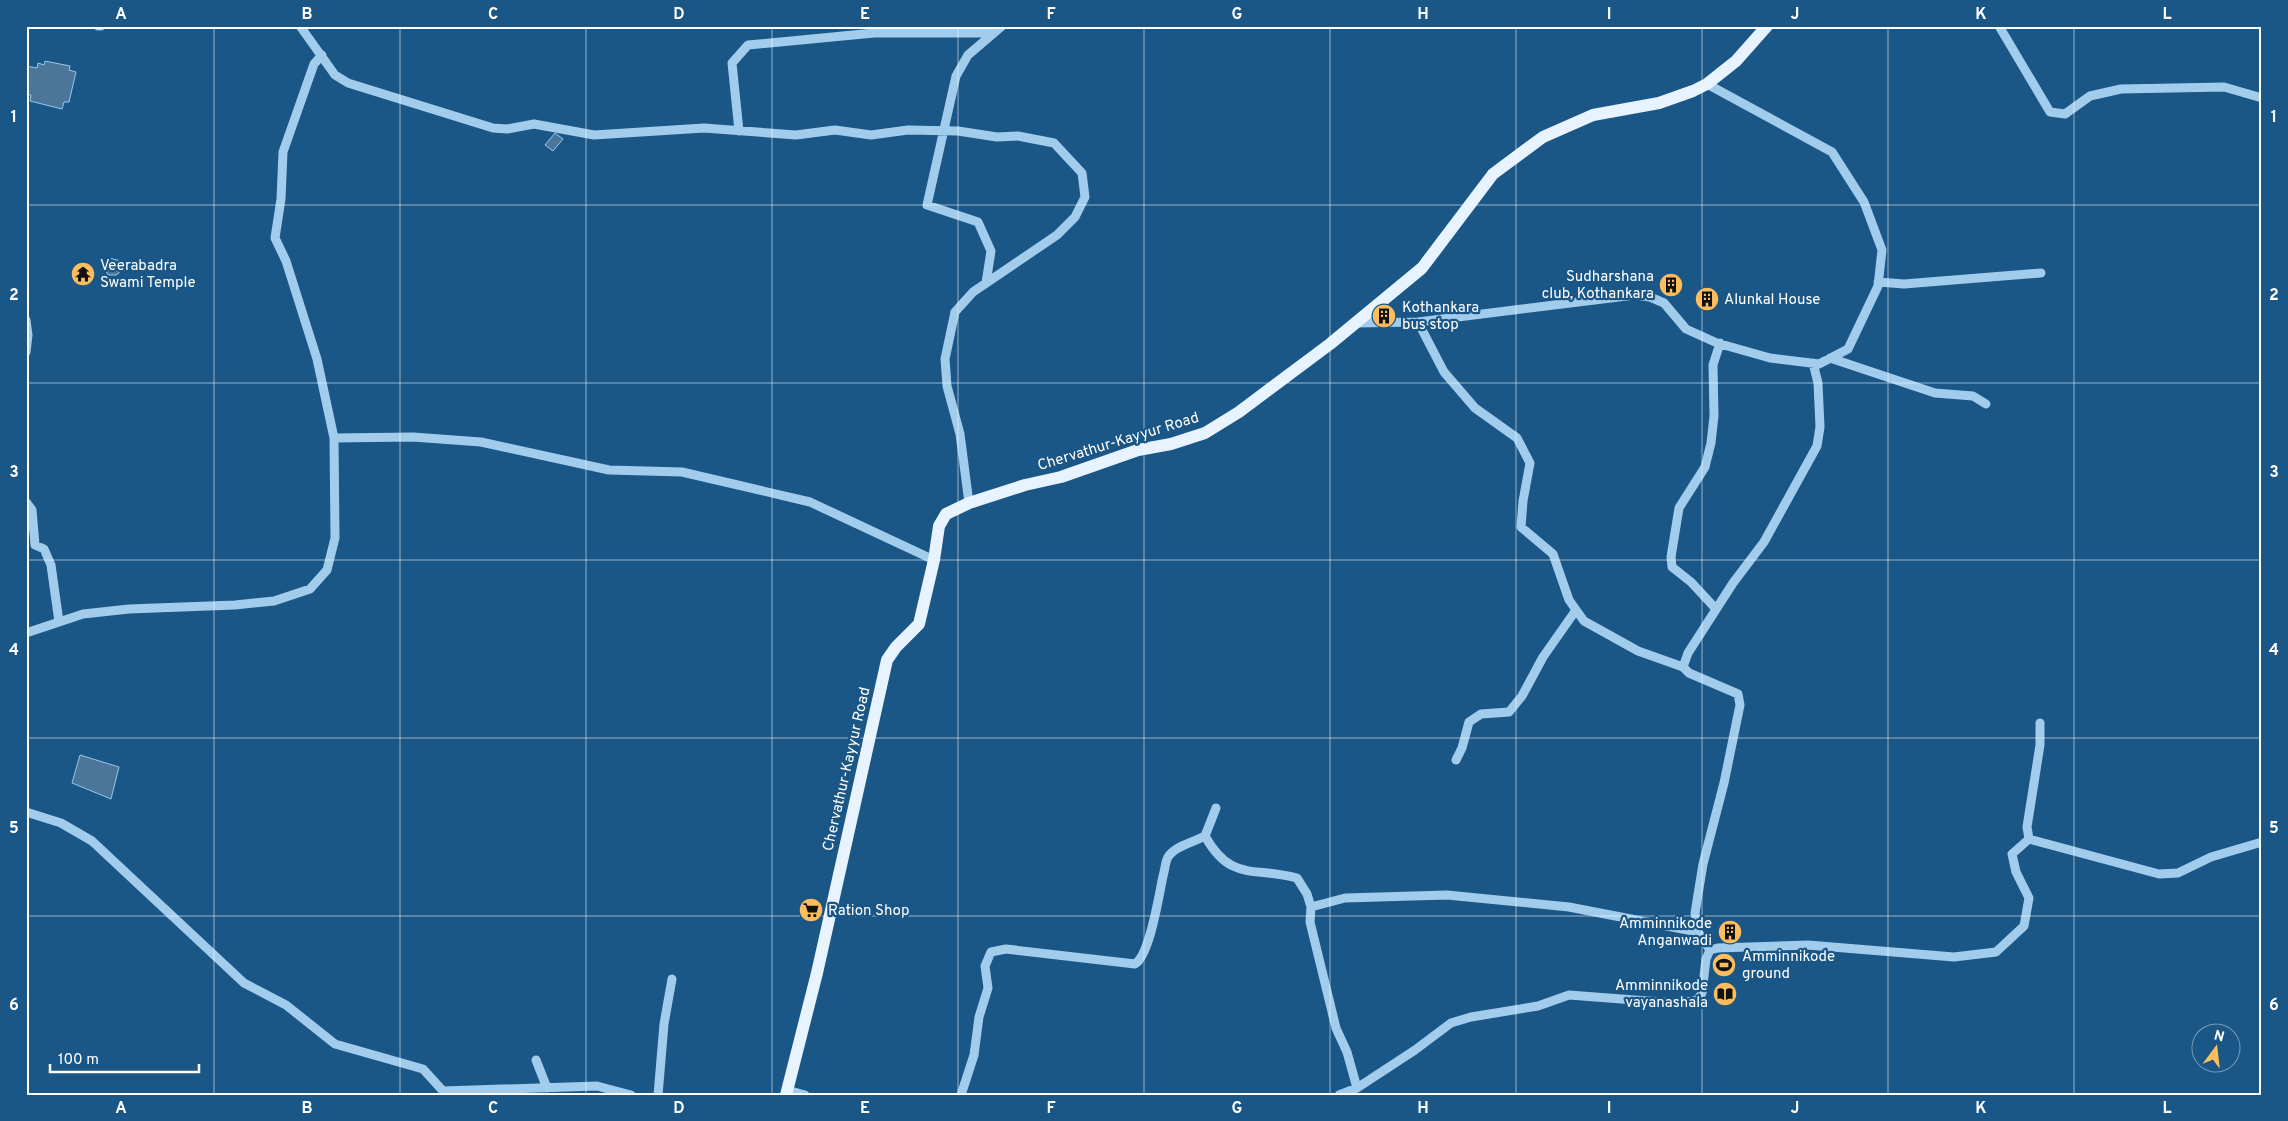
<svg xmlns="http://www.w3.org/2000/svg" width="2288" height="1121" viewBox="0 0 2288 1121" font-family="Overpass,sans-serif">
  <rect width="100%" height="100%" fill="#1a5686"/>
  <!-- water -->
  <path fill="#4b7699" stroke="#94c9ee" d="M45 61 70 66 69 70 76 72 69 102H64L62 109 30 101 31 95 26 94V66L37 68 38 63 44 65Z
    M555 133 563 139 553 151 545 145Z
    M109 258 121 261 119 273 116 275H108L106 271Z
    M80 755 119 767 111 799 72 783Z"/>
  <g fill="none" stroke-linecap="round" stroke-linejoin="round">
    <!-- minor -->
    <path stroke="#a2ccec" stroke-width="9" d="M98 26H101
      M300 26 335 75 348 83 493 128 507 129 534 124 594 135 704 128 796 135 835 130 871 135 908 130 958 131 997 137 1018 136 1054 143 1082 173 1085 197 1075 217 1057 235 973 292 955 312 945 359 947 386 960 434 969 503
      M1999 26 2050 112 2065 114 2090 96 2121 89 2224 87 2262 98
      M739 131 732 63 748 45 874 33H993
      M1878 282 1904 284 2041 273
      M986 283 991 251 978 222 927 205 956 76 968 55 1002 26
      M26 320 28 335 26 352
      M1418 322 1444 372 1475 408 1517 438 1530 463 1523 501 1521 527 1553 554 1569 600 1584 621 1638 651 1683 667
      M1356 323 1418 322 1635 295 1650 297 1664 303 1686 329 1717 343 1770 358 1819 364 1848 349 1878 286 1882 250 1864 202 1832 152 1707 84
      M1830 358 1935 393 1973 396 1986 404
      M334 438 413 437 481 442 609 470 682 472 810 502 934 560
      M26 502 32 510 35 545 44 549 51 565 59 622
      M1716 609 1691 582 1672 567 1671 557 1679 508 1705 467 1711 443 1714 416 1713 365 1720 343
      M26 633 83 614 129 609 235 605 274 601 310 589 327 570 335 538 334 438 317 359 286 261 275 238 281 199 283 152 314 64 322 55
      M1456 760 1462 748 1469 722 1481 714 1509 712 1522 696 1543 657 1576 610
      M26 812 61 823 92 841 244 983 286 1005 335 1044 423 1069 443 1091 597 1086 631 1095
      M1205 836C1231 883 1255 866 1297 878L1307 894 1311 907
      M2029 839 2027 827 2040 745V723
      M1710 950 1698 932 1695 913 1703 864 1724 783 1740 705 1738 694 1689 673 1683 667 1688 653 1733 583 1764 542 1817 446 1820 427 1818 383 1813 363
      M536 1060 547 1088
      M1357 1088 1347 1052 1336 1028 1310 922 1311 907 1345 898 1447 895 1569 907 1698 932
      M787 1090 805 1095
      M658 1095 664 1024 672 979
      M961 1095 974 1055 979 1017 988 988 985 966 991 952 1006 949 1135 964C1150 955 1159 895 1163 876 1165 870 1165 862 1168 857 1175 846 1194 842 1205 836L1216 808
      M1339 1095 1357 1088 1415 1050 1451 1023 1471 1017 1538 1006 1569 995 1674 1003 1694 1001 1698 999 1702 993 1706 959 1710 950 1718 948 1808 945 1954 957 1996 952 2024 926 2029 898 2016 872 2012 854 2029 839 2159 874 2178 873 2211 857 2262 842"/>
    <!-- major -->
    <path stroke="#e7f3ff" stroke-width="12" d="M786 1095 817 973 887 660 896 647 919 624 934 560 939 526 946 514 969 503 1025 485 1061 477 1138 450 1171 444 1205 433 1239 412 1330 344 1422 268 1493 174 1543 137 1593 115 1659 103 1693 91 1707 84 1736 61 1767 26"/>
  </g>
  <!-- grid -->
  <path fill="none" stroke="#fff" stroke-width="1" stroke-opacity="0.55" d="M214 26V1095M400 26V1095M586 26V1095M772 26V1095M958 26V1095M1144 26V1095M1330 26V1095M1516 26V1095M1702 26V1095M1888 26V1095M2074 26V1095M26 205H2262M26 383H2262M26 560H2262M26 738H2262M26 916H2262"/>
  <!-- icons -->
  <defs>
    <g id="temple-disc" transform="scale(1.25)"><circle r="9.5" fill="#febd5d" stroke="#1a5686"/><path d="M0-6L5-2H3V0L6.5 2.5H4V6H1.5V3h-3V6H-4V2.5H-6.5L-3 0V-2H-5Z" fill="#111"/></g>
    <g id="building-disc" transform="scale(1.25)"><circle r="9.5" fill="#febd5d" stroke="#1a5686"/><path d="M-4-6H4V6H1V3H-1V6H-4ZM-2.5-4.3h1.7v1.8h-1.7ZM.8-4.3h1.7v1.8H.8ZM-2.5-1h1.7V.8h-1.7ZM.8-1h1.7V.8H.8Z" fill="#111"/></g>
    <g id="supermarket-disc" transform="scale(1.25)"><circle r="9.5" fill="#febd5d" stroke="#1a5686"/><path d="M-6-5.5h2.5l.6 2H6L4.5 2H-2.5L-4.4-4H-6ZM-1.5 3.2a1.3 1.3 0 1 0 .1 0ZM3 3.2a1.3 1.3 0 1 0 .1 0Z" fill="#111"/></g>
    <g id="stadium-disc" transform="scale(1.25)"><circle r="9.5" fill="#febd5d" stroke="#1a5686"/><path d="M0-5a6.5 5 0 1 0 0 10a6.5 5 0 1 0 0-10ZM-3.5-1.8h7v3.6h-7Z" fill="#111"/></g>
    <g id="library-disc" transform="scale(1.25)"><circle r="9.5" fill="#febd5d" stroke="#1a5686"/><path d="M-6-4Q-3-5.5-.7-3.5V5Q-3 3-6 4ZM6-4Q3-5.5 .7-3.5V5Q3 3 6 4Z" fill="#111"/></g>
  </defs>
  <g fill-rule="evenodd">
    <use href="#temple-disc" x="83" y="274"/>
    <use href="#building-disc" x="1671" y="285"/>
    <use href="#building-disc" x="1707" y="299"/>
    <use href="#building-disc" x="1384" y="316"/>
    <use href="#supermarket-disc" x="811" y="910"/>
    <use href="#building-disc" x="1730" y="932"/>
    <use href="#stadium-disc" x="1724" y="965"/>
    <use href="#library-disc" x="1725" y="994"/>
  </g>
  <g text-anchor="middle" stroke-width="4.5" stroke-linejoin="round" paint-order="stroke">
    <!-- poi labels -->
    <g font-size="15" fill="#fff" stroke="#1a5686" text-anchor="start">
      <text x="100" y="270">Veerabadra<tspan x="100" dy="17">Swami Temple</tspan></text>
      <text x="1654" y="281" text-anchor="end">Sudharshana<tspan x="1654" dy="17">club, Kothankara</tspan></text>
      <text x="1724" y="304">Alunkal House</text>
      <text x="1402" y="312">Kothankara<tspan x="1402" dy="17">bus stop</tspan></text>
      <text x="828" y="915">Ration Shop</text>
      <text x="1712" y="928" text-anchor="end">Amminnikode<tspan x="1712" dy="17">Anganwadi</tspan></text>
      <text x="1742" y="961">Amminnikode<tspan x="1742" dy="17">ground</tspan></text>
      <text x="1708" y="990" text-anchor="end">Amminnikode<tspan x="1708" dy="17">vayanashala</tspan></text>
    </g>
    <!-- street labels -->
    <g font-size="15" fill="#fff" stroke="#1a5686">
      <text transform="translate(1118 441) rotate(-17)" y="5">Chervathur-Kayyur Road</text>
      <text transform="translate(846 769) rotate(-77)" y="5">Chervathur-Kayyur Road</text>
    </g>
  </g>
  <!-- border -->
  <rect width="2288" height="1121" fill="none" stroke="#1a5686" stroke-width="55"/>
  <!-- north arrow -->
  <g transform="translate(2216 1048) rotate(15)"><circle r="24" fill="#1a5686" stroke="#769ab6"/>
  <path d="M0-4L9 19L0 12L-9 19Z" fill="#febd5d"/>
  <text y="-8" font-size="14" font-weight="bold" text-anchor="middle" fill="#ffffff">N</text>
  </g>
  <!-- scale -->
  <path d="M50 1064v8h149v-8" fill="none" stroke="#ffffff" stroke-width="2.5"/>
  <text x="58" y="1064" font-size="15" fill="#ffffff" stroke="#1a5686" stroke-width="4" paint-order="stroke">100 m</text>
  <rect x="28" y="28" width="2232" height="1066" fill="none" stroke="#fff" stroke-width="2"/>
  <g font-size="16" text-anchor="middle" font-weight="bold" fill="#fff">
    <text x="121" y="19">A</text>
    <text x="307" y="19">B</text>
    <text x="493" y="19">C</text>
    <text x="679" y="19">D</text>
    <text x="865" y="19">E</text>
    <text x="1051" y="19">F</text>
    <text x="1237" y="19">G</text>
    <text x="1423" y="19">H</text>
    <text x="1609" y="19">I</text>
    <text x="1795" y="19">J</text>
    <text x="1981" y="19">K</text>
    <text x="2167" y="19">L</text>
    <text x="14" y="122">1</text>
    <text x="2274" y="122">1</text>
    <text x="14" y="300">2</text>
    <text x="2274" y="300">2</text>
    <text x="14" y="477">3</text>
    <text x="2274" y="477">3</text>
    <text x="14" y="655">4</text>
    <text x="2274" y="655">4</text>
    <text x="14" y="833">5</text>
    <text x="2274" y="833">5</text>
    <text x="14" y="1010">6</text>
    <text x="2274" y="1010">6</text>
    <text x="121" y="1113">A</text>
    <text x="307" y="1113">B</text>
    <text x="493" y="1113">C</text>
    <text x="679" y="1113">D</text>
    <text x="865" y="1113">E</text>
    <text x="1051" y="1113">F</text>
    <text x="1237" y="1113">G</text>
    <text x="1423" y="1113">H</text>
    <text x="1609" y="1113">I</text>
    <text x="1795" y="1113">J</text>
    <text x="1981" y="1113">K</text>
    <text x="2167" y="1113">L</text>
  </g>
</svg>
